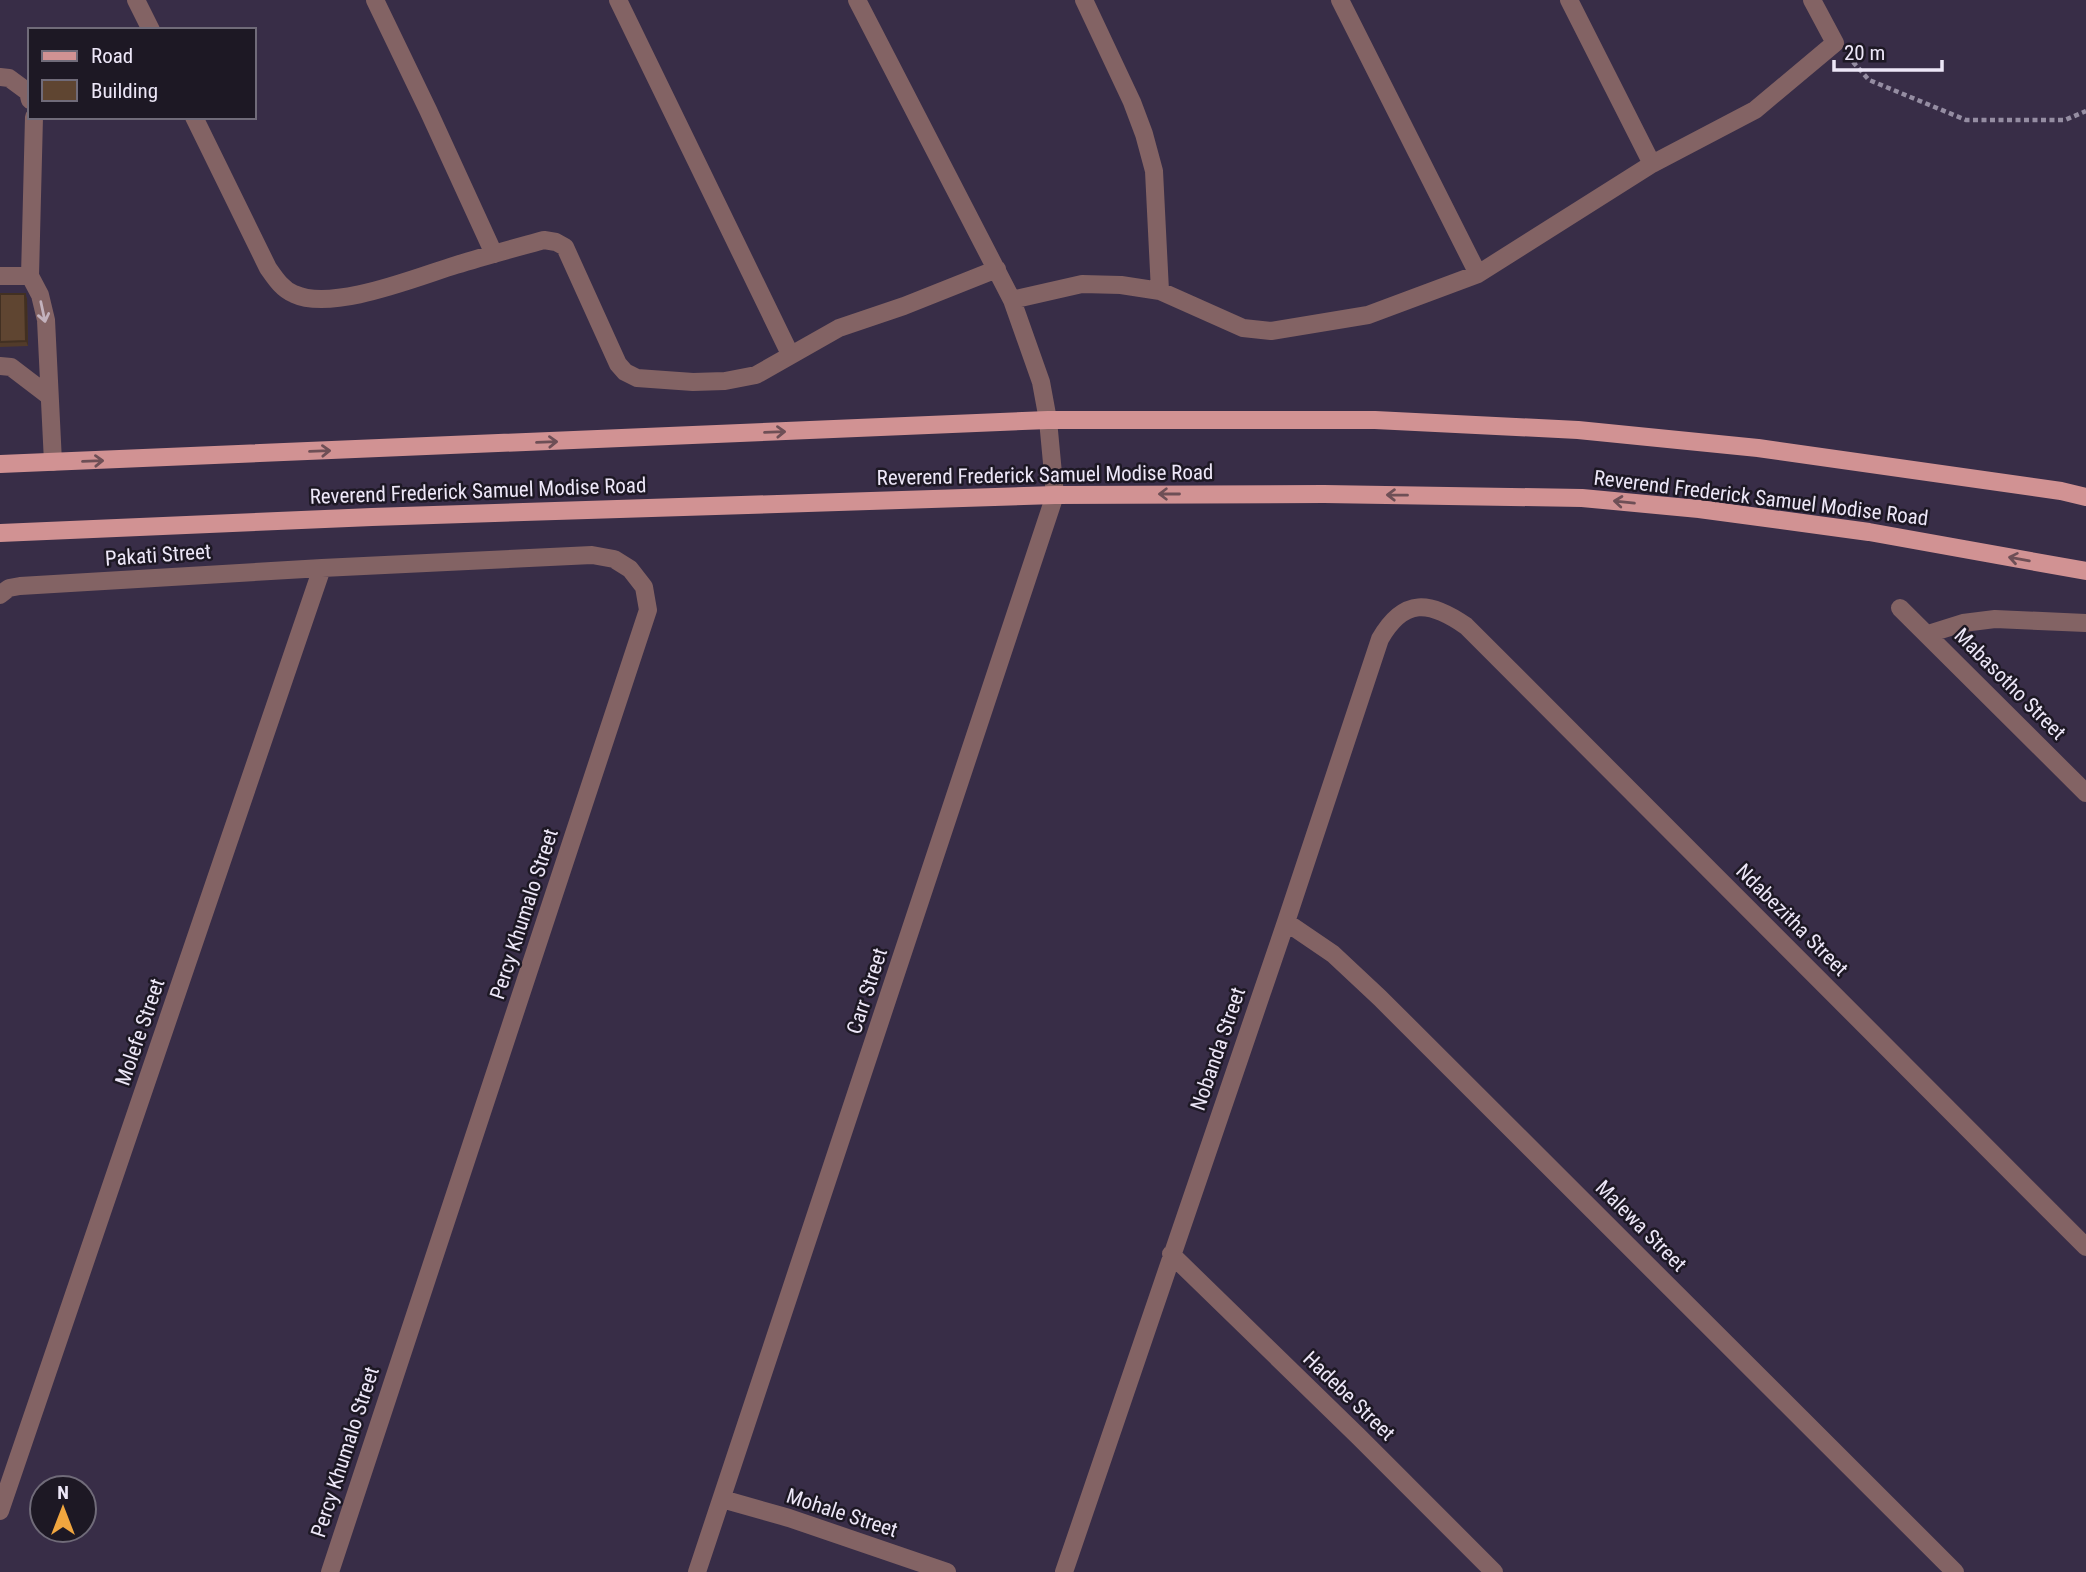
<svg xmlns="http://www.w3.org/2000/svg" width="2086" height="1572" viewBox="0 0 2086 1572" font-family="'Roboto Condensed',sans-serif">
  <rect width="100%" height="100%" fill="#382d47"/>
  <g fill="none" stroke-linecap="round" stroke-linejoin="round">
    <!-- path -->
    <path stroke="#958da2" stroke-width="4.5" stroke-dasharray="5 3.5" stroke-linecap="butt" d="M1853 62 1869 80 1966 120H2065L2086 111"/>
    <!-- minor -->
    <path stroke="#836364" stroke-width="18" d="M136 0 151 30
      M375 0 428 110 494 254
      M618 0 790 354
      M1084 0 1132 102 1144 134 1154 171 1160 291
      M1340 0 1478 274
      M1569 0 1652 164
      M0 77 9 78 28 92 30 100
      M194 117 268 268C275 278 282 289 294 294 332 312 417 277 456 265 485 256 515 248 544 240L556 242 565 247 618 364 625 372 637 378 693 382 725 381 756 375 839 328 904 306 997 269
      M0 276H30L40 295 46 320 53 462
      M30 276 34 117
      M1012 300 1082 284 1121 285 1160 291 1243 328 1271 331 1368 315 1478 274 1652 164 1755 110 1835 43 1812 0
      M0 366 11 367 49 396
      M0 595 9 588 20 586 322 568 592 555 614 559 630 569 644 587 648 610 330 1572
      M1900 608 2086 793
      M1928 634 1963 623 1995 619 2086 623
      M1286 922 1333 954 1380 998 1955 1572
      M1171 1254 1358 1436 1494 1572
      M722 1499 789 1518 947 1572
      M0 1511 322 568
      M697 1572 1055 495 1048 420 1041 382 1012 300 857 0
      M1064 1572 1286 922 1380 639C1404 597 1430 601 1466 626L2086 1247"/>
    <!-- major -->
    <path stroke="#d19293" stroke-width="18" d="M0 464 1048 420H1375L1578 430 1758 448 2061 491 2086 497
      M0 533 372 517 1055 495 1324 494 1582 498 1699 509 1869 532 2086 571"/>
  </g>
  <!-- wall -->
  <path fill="#523b2a" d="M0 294H25L27 299 28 346 0 347Z"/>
  <!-- shaded-wall -->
  <path fill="#423022" d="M25 294 27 299 28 346 26 341Z"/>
  <!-- building -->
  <path fill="#5f4531" stroke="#423022" stroke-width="2" d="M0 294H25L26 341 0 342Z"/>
  <!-- one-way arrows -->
  <defs><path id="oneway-shaft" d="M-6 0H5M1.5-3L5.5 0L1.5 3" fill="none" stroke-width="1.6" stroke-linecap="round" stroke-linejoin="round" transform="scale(1.75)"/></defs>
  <use stroke="#c3b2bd" href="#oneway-shaft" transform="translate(43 312) rotate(78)"/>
  <g stroke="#6e4f56">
    <use href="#oneway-shaft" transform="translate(775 432) rotate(-2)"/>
    <use href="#oneway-shaft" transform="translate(547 442) rotate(-2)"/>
    <use href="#oneway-shaft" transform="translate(320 451) rotate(-2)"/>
    <use href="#oneway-shaft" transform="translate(93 461) rotate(-2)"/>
    <use href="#oneway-shaft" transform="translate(1169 494) rotate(180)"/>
    <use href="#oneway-shaft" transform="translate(1397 495) rotate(-179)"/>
    <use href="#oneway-shaft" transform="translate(1624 502) rotate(-174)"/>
    <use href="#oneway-shaft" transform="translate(2019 559) rotate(-170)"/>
  </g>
  <g text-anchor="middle" stroke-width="5" stroke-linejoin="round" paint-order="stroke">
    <!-- street labels -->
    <g font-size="21" fill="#ede7f8" stroke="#1d1824">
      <text transform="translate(1045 475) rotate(-1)" y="7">Reverend Frederick Samuel Modise Road</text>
      <text transform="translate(478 491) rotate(-2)" y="7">Reverend Frederick Samuel Modise Road</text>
      <text transform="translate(1761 498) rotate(7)" y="7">Reverend Frederick Samuel Modise Road</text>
      <text transform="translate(158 555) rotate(-4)" y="7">Pakati Street</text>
      <text transform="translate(2010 684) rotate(45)" y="7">Mabasotho Street</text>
      <text transform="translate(524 914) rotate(-72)" y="7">Percy Khumalo Street</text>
      <text transform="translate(1792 920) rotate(45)" y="7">Ndabezitha Street</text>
      <text transform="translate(867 991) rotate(-72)" y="7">Carr Street</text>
      <text transform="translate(140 1032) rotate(-71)" y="7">Molefe Street</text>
      <text transform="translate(1218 1049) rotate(-71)" y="7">Nobanda Street</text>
      <text transform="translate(1641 1226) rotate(45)" y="7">Malewa Street</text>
      <text transform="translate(1349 1396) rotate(44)" y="7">Hadebe Street</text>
      <text transform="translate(345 1452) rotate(-72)" y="7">Percy Khumalo Street</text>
      <text transform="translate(842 1513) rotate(18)" y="7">Mohale Street</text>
    </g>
  </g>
  <!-- legend -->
  <rect x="28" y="28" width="228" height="91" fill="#1d1824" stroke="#706b79" stroke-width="2"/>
  <rect x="42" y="51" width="35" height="10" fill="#d19293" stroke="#706b79" stroke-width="2"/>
  <text x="91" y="63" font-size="21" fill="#ede7f8">Road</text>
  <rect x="42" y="80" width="35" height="21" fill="#5f4531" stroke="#706b79" stroke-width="2"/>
  <text x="91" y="98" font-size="21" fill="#ede7f8">Building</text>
  <!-- north arrow -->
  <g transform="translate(63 1509)"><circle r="33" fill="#1d1824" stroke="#706b79" stroke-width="2"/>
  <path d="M0-5L12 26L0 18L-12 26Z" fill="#f1a63f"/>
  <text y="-10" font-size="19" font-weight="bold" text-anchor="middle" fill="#ede7f8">N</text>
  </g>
  <!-- scale -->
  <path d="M1834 60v10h108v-10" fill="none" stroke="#ede7f8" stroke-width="3.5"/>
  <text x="1844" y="60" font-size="21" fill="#ede7f8" stroke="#1d1824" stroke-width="5" paint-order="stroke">20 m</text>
</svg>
